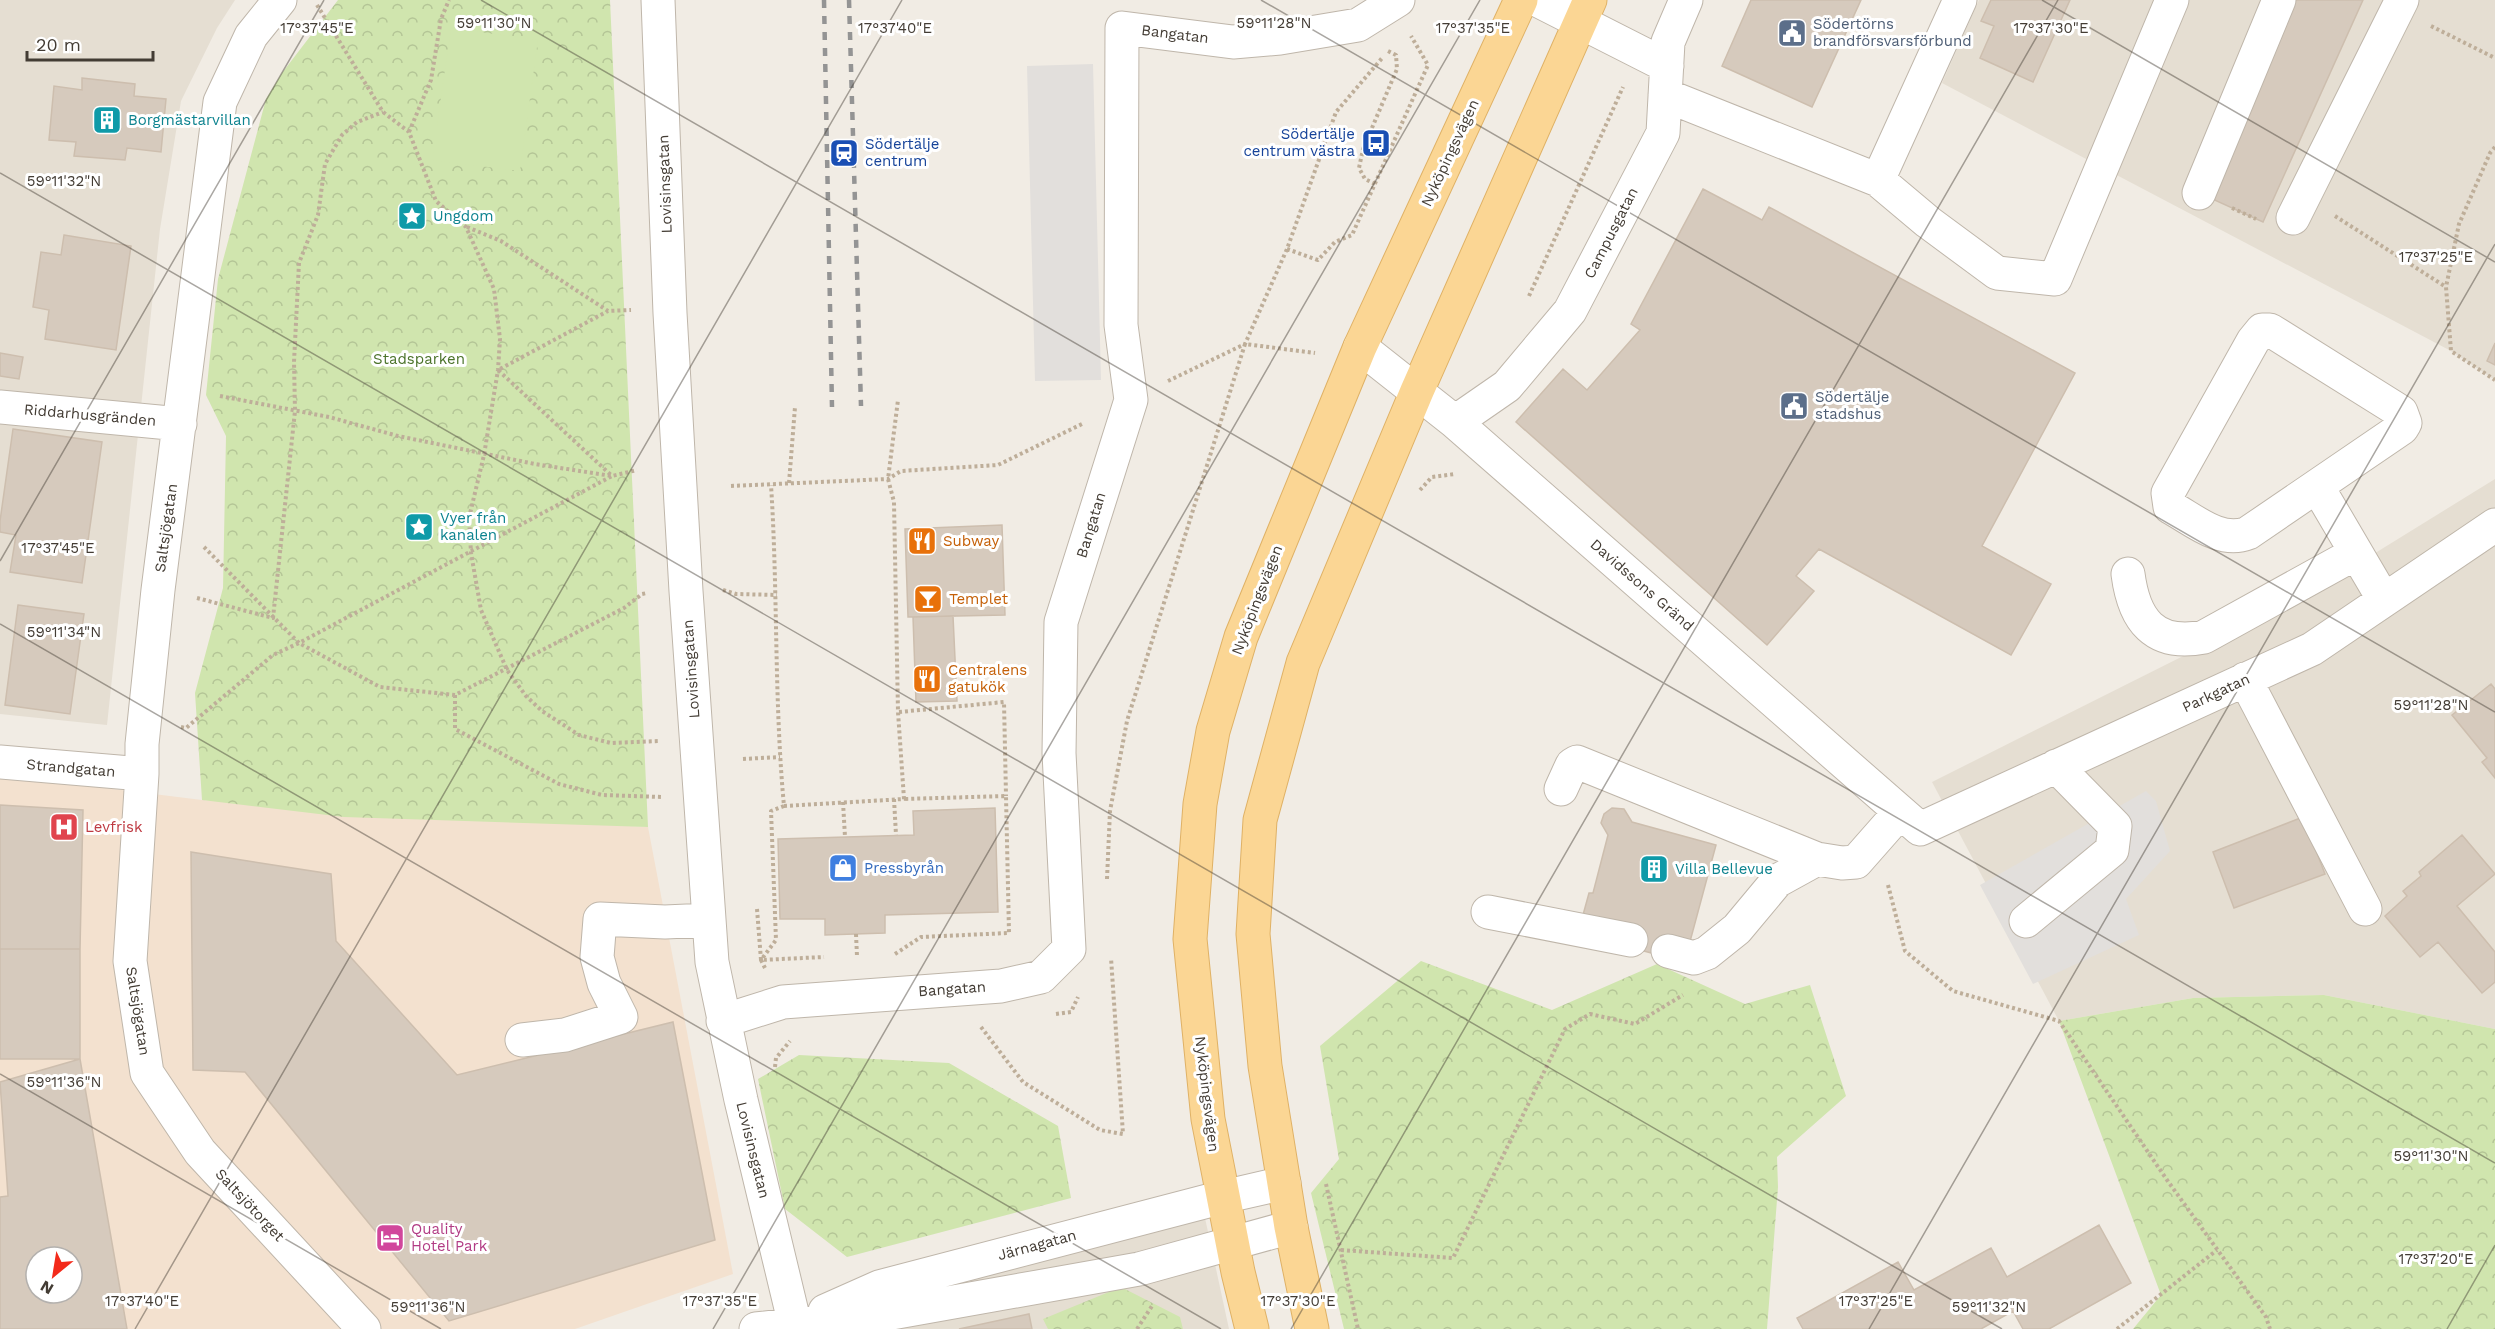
<svg xmlns="http://www.w3.org/2000/svg" width="2495" height="1329" viewBox="0 0 2495 1329" font-family="'Work Sans',sans-serif">
  <defs>
    <pattern id="forest-crowns" width="20" height="18" patternUnits="userSpaceOnUse" patternTransform="scale(1.5)"><rect width="20" height="18" fill="#d0e5ae"/><path d="M2 6a3 3 0 1 1 6 0M12 15a3 3 0 1 1 6 0" fill="none" stroke="#b4c596"/></pattern>
  </defs>
  <rect width="100%" height="100%" fill="#f1ece4"/>
  <!-- residential -->
  <path fill="#e5ded2" d="M0 0H235L217 28 181 101 160 229 107 725 0 714Z
    M1979 0H2495V380L2451 351 1942 83Z
    M2495 479V1029L2324 995 2193 998 2059 1021 1932 782 2317 589Z
    M1205 1218 1229 1329H761Z"/>
  <!-- commercial -->
  <path fill="#f3e1cf" fill-rule="evenodd" d="M0 775 202 800 648 827 733 1274 575 1329H0ZM36 1257H72V1293H36Z"/>
  <!-- forest -->
  <path fill="url(#forest-crowns)" d="M338 0H610L648 827 344 817 202 800 195 693 223 588 226 436 206 395 218 279 266 99 282 73Z
    M1421 961 1552 1010 1657 964 1745 1004 1810 985 1846 1096 1777 1157 1778 1187 1767 1329H1344L1311 1193 1339 1159 1320 1046Z
    M2324 995 2495 1029V1329H2133L2161 1295 2059 1021 2193 998Z
    M799 1055 949 1063 1058 1126 1071 1198 847 1257 785 1209 758 1079Z
    M1121 1287 1180 1317 1183 1329H1048L1043 1319Z"/>
  <!-- pitch -->
  <path fill="#d0e5ae" d="M451 28 538 40 520 171 432 160Z"/>
  <!-- parking -->
  <path fill="#e2dfdc" d="M1093 64 1101 380 1035 381 1027 66Z
    M2146 791 2156 801 2170 851 2126 899 2139 935 2033 984 1980 885Z"/>
  <!-- building -->
  <path fill="#d6cabd" stroke="#cdbeae" stroke-width="1.5" fill-rule="evenodd" d="M1751 0H1861L1812 107 1722 66Z
    M1991 0H2070L2033 82 1980 58 1994 26 1981 21Z
    M2286 0H2363L2263 222 2199 193Z
    M82 78 135 84 134 96 166 99 161 152 127 148 125 160 74 156 76 142 49 140 54 86 82 90Z
    M1703 189 1762 220 1769 207 2075 373 1982 546 2051 584 2011 655 1819 549 1796 576 1814 591 1767 645 1516 422 1563 369 1587 390 1640 330 1631 324Z
    M64 235 131 246 116 350 45 339 49 310 33 307 41 252 61 255Z
    M2495 343V365L2487 361Z
    M0 353 23 357 19 379 0 376Z
    M13 429 102 442 82 583 10 572 16 535 0 532V521Z
    M1002 525 1005 615 908 617 905 529Z
    M18 605 84 614 70 714 5 705Z
    M953 616 957 701 916 702 913 617Z
    M2491 684 2495 689V778L2482 762 2487 758 2452 715Z
    M0 805 83 810 80 949H0Z
    M995 808 998 912 885 915V933L825 935V919H780L778 839 914 835 913 811Z
    M1612 808 1624 809 1632 822 1716 845 1688 949 1666 957 1629 947 1583 915 1589 893H1593L1608 835 1601 823 1604 814Z
    M2303 817 2325 874 2234 908 2213 852Z
    M2462 835 2495 874 2457 906 2495 952V982L2482 993 2438 942 2420 957 2385 916 2407 896 2403 891 2421 876 2419 872Z
    M191 852 331 874 336 941 457 1075 673 1022 715 1240 449 1321 245 1072 193 1070Z
    M0 949H80V1059H0Z
    M80 1059 127 1329H0V1197L8 1196 0 1082ZM36 1257H72V1293H36Z
    M2099 1225 2131 1283 2049 1329H2023L2013 1311 1981 1329H1803L1797 1318 1898 1262 1914 1290 1991 1248 2007 1277Z
    M1029 1314 1032 1329H959Z"/>
  <g fill="none" stroke-linecap="round" stroke-linejoin="round">
    <!-- minor casing -->
    <g stroke="#bfb6aa" stroke-width="35">
      <path id="minor" d="M280 0 251 36 220 102 158 590 142 744V774L130 961 147 1073 200 1152 364 1329
        M658 0 670 313 686 591 712 962 741 1100 796 1329
        M1537 0 1667 66
        M1665 95 1878 180 1928 222 1997 273 2055 279 2172 0
        M1878 180 1960 0
        M2199 193 2279 0
        M2293 218 2402 0
        M2262 330H2270L2401 412 2405 423 2402 428 2248 533C2220 544 2194 520 2170 507L2168 493 2253 341Z
        M1360 347 1455 422 1920 829 2312 649 2495 525
        M0 407 180 424
        M1455 422 1507 386 1570 311 1663 133 1668 42 1686 0
        M2317 486 2384 600
        M2128 574C2134 620 2154 647 2204 637L2356 553
        M2245 679 2365 909
        M0 762 142 774
        M1561 789 1572 765 1577 762 1817 859 1842 863 1856 862 1900 812
        M1488 912 1631 940
        M2026 921 2112 850 2115 826 2056 766
        M1668 951 1694 958 1707 953 1737 929 1777 881 1817 859
        M723 1021 783 1002 1001 986 1041 977 1069 949 1059 753 1061 622 1131 400 1121 325 1122 28 1233 42 1280 38 1358 25 1398 0
        M522 1040 565 1035 621 1017 604 983 597 957 600 919 665 922 709 920
        M825 1311 879 1287 1223 1197 1284 1183
        M756 1329 886 1314 1139 1269 1291 1227"/>
    </g>
    <!-- major casing -->
    <g stroke="#dfb165" stroke-width="35">
      <path id="major" d="M1252 1329 1238 1272 1208 1119 1190 939 1200 804 1213 731 1241 637 1360 347 1521 0
        M1312 1329 1291 1227 1265 1066 1253 934 1260 820 1303 663 1417 391 1590 0"/>
    </g>
    <!-- path -->
    <path stroke="#beae99" stroke-width="4" stroke-dasharray="3 3" stroke-linecap="butt" d="M317 5 383 112 409 132 436 201 466 227 494 289 500 339 498 370 484 455 469 518 471 553 481 610 507 670 526 696 542 711 579 735 611 743 659 741
      M2431 26 2495 58
      M409 132 431 80 441 19 449 0
      M2495 147 2490 153 2459 224 2446 287 2451 351 2495 380
      M1375 184 1365 179 1359 168 1363 149 1397 69 1396 55 1388 51
      M2232 208 2256 219
      M2335 216 2446 287
      M467 227 501 241 608 311 631 310
      M1287 249 1318 260 1335 242 1352 235 1428 65 1411 36
      M1529 296 1623 87
      M1168 381 1245 344 1287 249 1336 112 1383 57
      M220 396 329 417 398 436 535 464 612 476 637 470
      M789 483 795 407
      M731 486 888 479 901 471 998 465 1084 423
      M1420 490 1432 477 1455 474
      M204 547 299 643 612 476 498 370 608 311
      M723 590 736 594 777 595
      M197 598 273 618 295 411 294 362 299 263 318 215 325 164 342 135 357 122 383 112
      M455 695V729L559 784 602 795 663 797
      M899 712 1004 702 1006 796
      M181 727 186 728 273 655 299 643 380 687 455 695 624 608 642 594 647 593
      M743 759 780 757
      M894 799 896 835
      M843 802 845 837
      M784 806 904 799 898 712 894 502 888 479 898 400
      M1107 879 1110 811 1127 721 1245 344 1315 353
      M1888 885 1905 951 1953 991 2059 1021 2167 1180 2266 1317 2270 1329
      M757 909 761 960 824 957
      M856 934 857 956
      M895 954 921 937 1009 933 1006 796 904 799
      M765 968 761 960 776 940 771 811 784 806C774 700 778 592 771 485
      M1056 1014 1071 1012 1078 997
      M981 1027 1023 1082 1100 1130 1123 1134 1111 958
      M775 1067 776 1058 790 1041
      M1326 1184 1358 1329
      M1341 1250 1453 1258 1565 1029 1590 1014 1635 1024 1683 995
      M1137 1329 1152 1306
      M2117 1329 2217 1250"/>
    <!-- minor -->
    <use href="#minor" stroke="#fff" stroke-width="33"/>
    <!-- major -->
    <use href="#major" stroke="#fbd694" stroke-width="33"/>
    <!-- rail -->
    <path stroke="#949494" stroke-width="4.5" stroke-dasharray="8 8" stroke-linecap="butt" d="M824 0 832 407
      M849 0 861 406"/>
  </g>
  <!-- ticks -->
  <path fill="none" stroke="#433c34" stroke-width="1.5" stroke-opacity="0.45" d="M481 0 2495 1163M1261 0 2495 712M2042 0 2495 262M0 173 2002 1329M0 561 324 0M0 624 1221 1329M0 1074 441 1329M135 1329 902 0M713 1329 1480 0M1291 1329 2058 0M1869 1329 2495 244M2447 1329 2495 1245"/>
  <!-- icons -->
  <defs>
    <g id="civic-square" transform="scale(1.5)"><rect x="-9" y="-9" width="18" height="18" rx="4" fill="#5c6f8a" stroke="#fff"/><path d="M-.6-6.5H3V-4.5H.6V-3L4-1V1h2V6H-6V1h2V-1L-.6-3ZM-1.2 2.5V6h2.4V2.5Z" fill="#fff"/></g>
    <g id="building-square" transform="scale(1.5)"><rect x="-9" y="-9" width="18" height="18" rx="4" fill="#0f9aa8" stroke="#fff"/><path d="M-4-6H4V6H1V3H-1V6H-4ZM-2.5-4.3h1.7v1.8h-1.7ZM.8-4.3h1.7v1.8H.8ZM-2.5-1h1.7V.8h-1.7ZM.8-1h1.7V.8H.8Z" fill="#fff"/></g>
    <g id="bus-square" transform="scale(1.5)"><rect x="-9" y="-9" width="18" height="18" rx="4" fill="#1a4fb4" stroke="#fff"/><path d="M-5-6H5V4H4V6H2V4H-2V6H-4V4H-5ZM-3.5-4V0h7V-4ZM-3.5 1.2v1.5H-2V1.2ZM2 1.2v1.5H3.5V1.2Z" fill="#fff"/></g>
    <g id="station-square" transform="scale(1.5)"><rect x="-9" y="-9" width="18" height="18" rx="4" fill="#1a4fb4" stroke="#fff"/><path d="M-3-6H3Q5-6 5-4V2Q5 4 3 4L4.5 6H3L1.5 4h-3L-3 6H-4.5L-3 4Q-5 4-5 2V-4Q-5-6-3-6ZM-3.5-4v3h7v-3ZM-3.5 1v1.5H-2V1ZM2 1v1.5H3.5V1Z" fill="#fff"/></g>
    <g id="sight-square" transform="scale(1.5)"><rect x="-9" y="-9" width="18" height="18" rx="4" fill="#0f9aa8" stroke="#fff"/><path d="M0-6L1.8-2.2L6-1.7L2.9 1.2L3.7 5.4L0 3.3L-3.7 5.4L-2.9 1.2L-6-1.7L-1.8-2.2Z" fill="#fff"/></g>
    <g id="restaurant-square" transform="scale(1.5)"><rect x="-9" y="-9" width="18" height="18" rx="4" fill="#e8710a" stroke="#fff"/><path d="M-5-6h1v4h1v-4h1v4h1v-4h1v5L-1.5 .5V6h-2V.5L-5-1ZM5-6V6H3V1.5H1.5Q1.5-4 5-6Z" fill="#fff"/></g>
    <g id="bar-square" transform="scale(1.5)"><rect x="-9" y="-9" width="18" height="18" rx="4" fill="#e8710a" stroke="#fff"/><path d="M-6-5H6L.8 .8V4.5H3.5V6h-7V4.5H-.8V.8Z" fill="#fff"/></g>
    <g id="hospital-square" transform="scale(1.5)"><rect x="-9" y="-9" width="18" height="18" rx="4" fill="#e0444e" stroke="#fff"/><path d="M-5-5h3v3.5h4V-5h3V5h-3V1.5h-4V5h-3Z" fill="#fff"/></g>
    <g id="shop-square" transform="scale(1.5)"><rect x="-9" y="-9" width="18" height="18" rx="4" fill="#3f7fe0" stroke="#fff"/><path d="M-5-2.5h2.3a2.7 3.5 0 0 1 5.4 0H5L5.5 6h-11ZM-1.5-2.5h3a1.5 2.3 0 0 0-3 0Z" fill="#fff"/></g>
    <g id="hotel-square" transform="scale(1.5)"><rect x="-9" y="-9" width="18" height="18" rx="4" fill="#d1479c" stroke="#fff"/><path d="M-6-4.5h1.5V1H6V5H4.5V3h-9V5H-6ZM-4 0a1.8 1.8 0 1 1 3.6 0ZM.5 0V-2.5h3Q6-2.5 6 0Z" fill="#fff"/></g>
  </defs>
  <g fill-rule="evenodd">
    <use href="#civic-square" x="1792" y="33"/>
    <use href="#building-square" x="107" y="120"/>
    <use href="#bus-square" x="1376" y="143"/>
    <use href="#station-square" x="844" y="153"/>
    <use href="#sight-square" x="412" y="216"/>
    <use href="#civic-square" x="1794" y="406"/>
    <use href="#sight-square" x="419" y="527"/>
    <use href="#restaurant-square" x="922" y="541"/>
    <use href="#bar-square" x="928" y="599"/>
    <use href="#restaurant-square" x="927" y="679"/>
    <use href="#hospital-square" x="64" y="827"/>
    <use href="#shop-square" x="843" y="868"/>
    <use href="#building-square" x="1654" y="869"/>
    <use href="#hotel-square" x="390" y="1238"/>
  </g>
  <g text-anchor="middle" stroke-width="6" stroke-linejoin="round" paint-order="stroke">
    <!-- service labels -->
    <g font-size="15" fill="#4e5e75" stroke="#fff" text-anchor="start">
      <text x="1813" y="29">Södertörns<tspan x="1813" dy="17">brandförsvarsförbund</tspan></text>
      <text x="1815" y="402">Södertälje<tspan x="1815" dy="17">stadshus</tspan></text>
    </g>
    <!-- street labels -->
    <g font-size="15" fill="#433c34" stroke="#fff">
      <text transform="translate(1175 34) rotate(7)" y="5">Bangatan</text>
      <text transform="translate(1450 153) rotate(-65)" y="5">Nyköpingsvägen</text>
      <text transform="translate(665 184) rotate(-92)" y="5">Lovisinsgatan</text>
      <text transform="translate(1611 233) rotate(-63)" y="5">Campusgatan</text>
      <text transform="translate(90 415) rotate(5)" y="5">Riddarhusgränden</text>
      <text transform="translate(1091 525) rotate(-73)" y="5">Bangatan</text>
      <text transform="translate(166 528) rotate(-82)" y="5">Saltsjögatan</text>
      <text transform="translate(1642 585) rotate(41)" y="5">Davidssons Gränd</text>
      <text transform="translate(1257 600) rotate(-69)" y="5">Nyköpingsvägen</text>
      <text transform="translate(691 669) rotate(-94)" y="5">Lovisinsgatan</text>
      <text transform="translate(2216 693) rotate(-25)" y="5">Parkgatan</text>
      <text transform="translate(71 768) rotate(5)" y="5">Strandgatan</text>
      <text transform="translate(952 989) rotate(-4)" y="5">Bangatan</text>
      <text transform="translate(138 1011) rotate(81)" y="5">Saltsjögatan</text>
      <text transform="translate(1207 1094) rotate(83)" y="5">Nyköpingsvägen</text>
      <text transform="translate(753 1150) rotate(76)" y="5">Lovisinsgatan</text>
      <text transform="translate(250 1205) rotate(47)" y="5">Saltsjötorget</text>
      <text transform="translate(1037 1245) rotate(-15)" y="5">Järnagatan</text>
    </g>
    <!-- culture labels -->
    <g font-size="15" fill="#0d838f" stroke="#fff" text-anchor="start">
      <text x="128" y="125">Borgmästarvillan</text>
      <text x="433" y="221">Ungdom</text>
      <text x="440" y="523">Vyer från<tspan x="440" dy="17">kanalen</tspan></text>
      <text x="1675" y="874">Villa Bellevue</text>
    </g>
    <!-- transit labels -->
    <g font-size="15" fill="#164399" stroke="#fff" text-anchor="end">
      <text x="1355" y="139">Södertälje<tspan x="1355" dy="17">centrum västra</tspan></text>
      <text x="865" y="149" text-anchor="start">Södertälje<tspan x="865" dy="17">centrum</tspan></text>
    </g>
    <!-- park labels -->
    <g font-size="15" fill="#4b732a" stroke="#fff">
      <text x="419" y="364">Stadsparken</text>
    </g>
    <!-- food labels -->
    <g font-size="15" fill="#c56008" stroke="#fff" text-anchor="start">
      <text x="943" y="546">Subway</text>
      <text x="949" y="604">Templet</text>
      <text x="948" y="675">Centralens<tspan x="948" dy="17">gatukök</tspan></text>
    </g>
    <!-- health labels -->
    <g font-size="15" fill="#be3a42" stroke="#fff" text-anchor="start">
      <text x="85" y="832">Levfrisk</text>
    </g>
    <!-- shop labels -->
    <g font-size="15" fill="#366cbe" stroke="#fff" text-anchor="start">
      <text x="864" y="873">Pressbyrån</text>
    </g>
    <!-- hotel labels -->
    <g font-size="15" fill="#b23c85" stroke="#fff" text-anchor="start">
      <text x="411" y="1234">Quality<tspan x="411" dy="17">Hotel Park</tspan></text>
    </g>
  </g>
  <g font-size="15" text-anchor="middle" fill="#433c34" stroke="#fff" stroke-width="6" stroke-linejoin="round" paint-order="stroke">
    <text x="494" y="28">59°11'30"N</text>
    <text x="1274" y="28">59°11'28"N</text>
    <text x="317" y="33">17°37'45"E</text>
    <text x="895" y="33">17°37'40"E</text>
    <text x="1473" y="33">17°37'35"E</text>
    <text x="2051" y="33">17°37'30"E</text>
    <text x="64" y="186">59°11'32"N</text>
    <text x="2436" y="262">17°37'25"E</text>
    <text x="58" y="553">17°37'45"E</text>
    <text x="64" y="637">59°11'34"N</text>
    <text x="2431" y="710">59°11'28"N</text>
    <text x="64" y="1087">59°11'36"N</text>
    <text x="2431" y="1161">59°11'30"N</text>
    <text x="2436" y="1264">17°37'20"E</text>
    <text x="142" y="1306">17°37'40"E</text>
    <text x="720" y="1306">17°37'35"E</text>
    <text x="1298" y="1306">17°37'30"E</text>
    <text x="1876" y="1306">17°37'25"E</text>
    <text x="428" y="1312">59°11'36"N</text>
    <text x="1989" y="1312">59°11'32"N</text>
  </g>
  <!-- north arrow -->
  <g transform="translate(54 1275) rotate(210)"><circle r="28" fill="#ffffff" stroke="#b4b1ae" stroke-width="1.5"/>
  <path d="M0-4.5L10 22L0 15L-10 22Z" fill="#f32a1a"/>
  <text y="-9" font-size="16" font-weight="bold" text-anchor="middle" fill="#433c34">N</text>
  </g>
  <!-- scale -->
  <path d="M27 51v9h126v-9" fill="none" stroke="#433c34" stroke-width="3"/>
  <text x="36" y="51" font-size="18" fill="#433c34" stroke="#ffffff" stroke-width="4.5" paint-order="stroke">20 m</text>
</svg>
